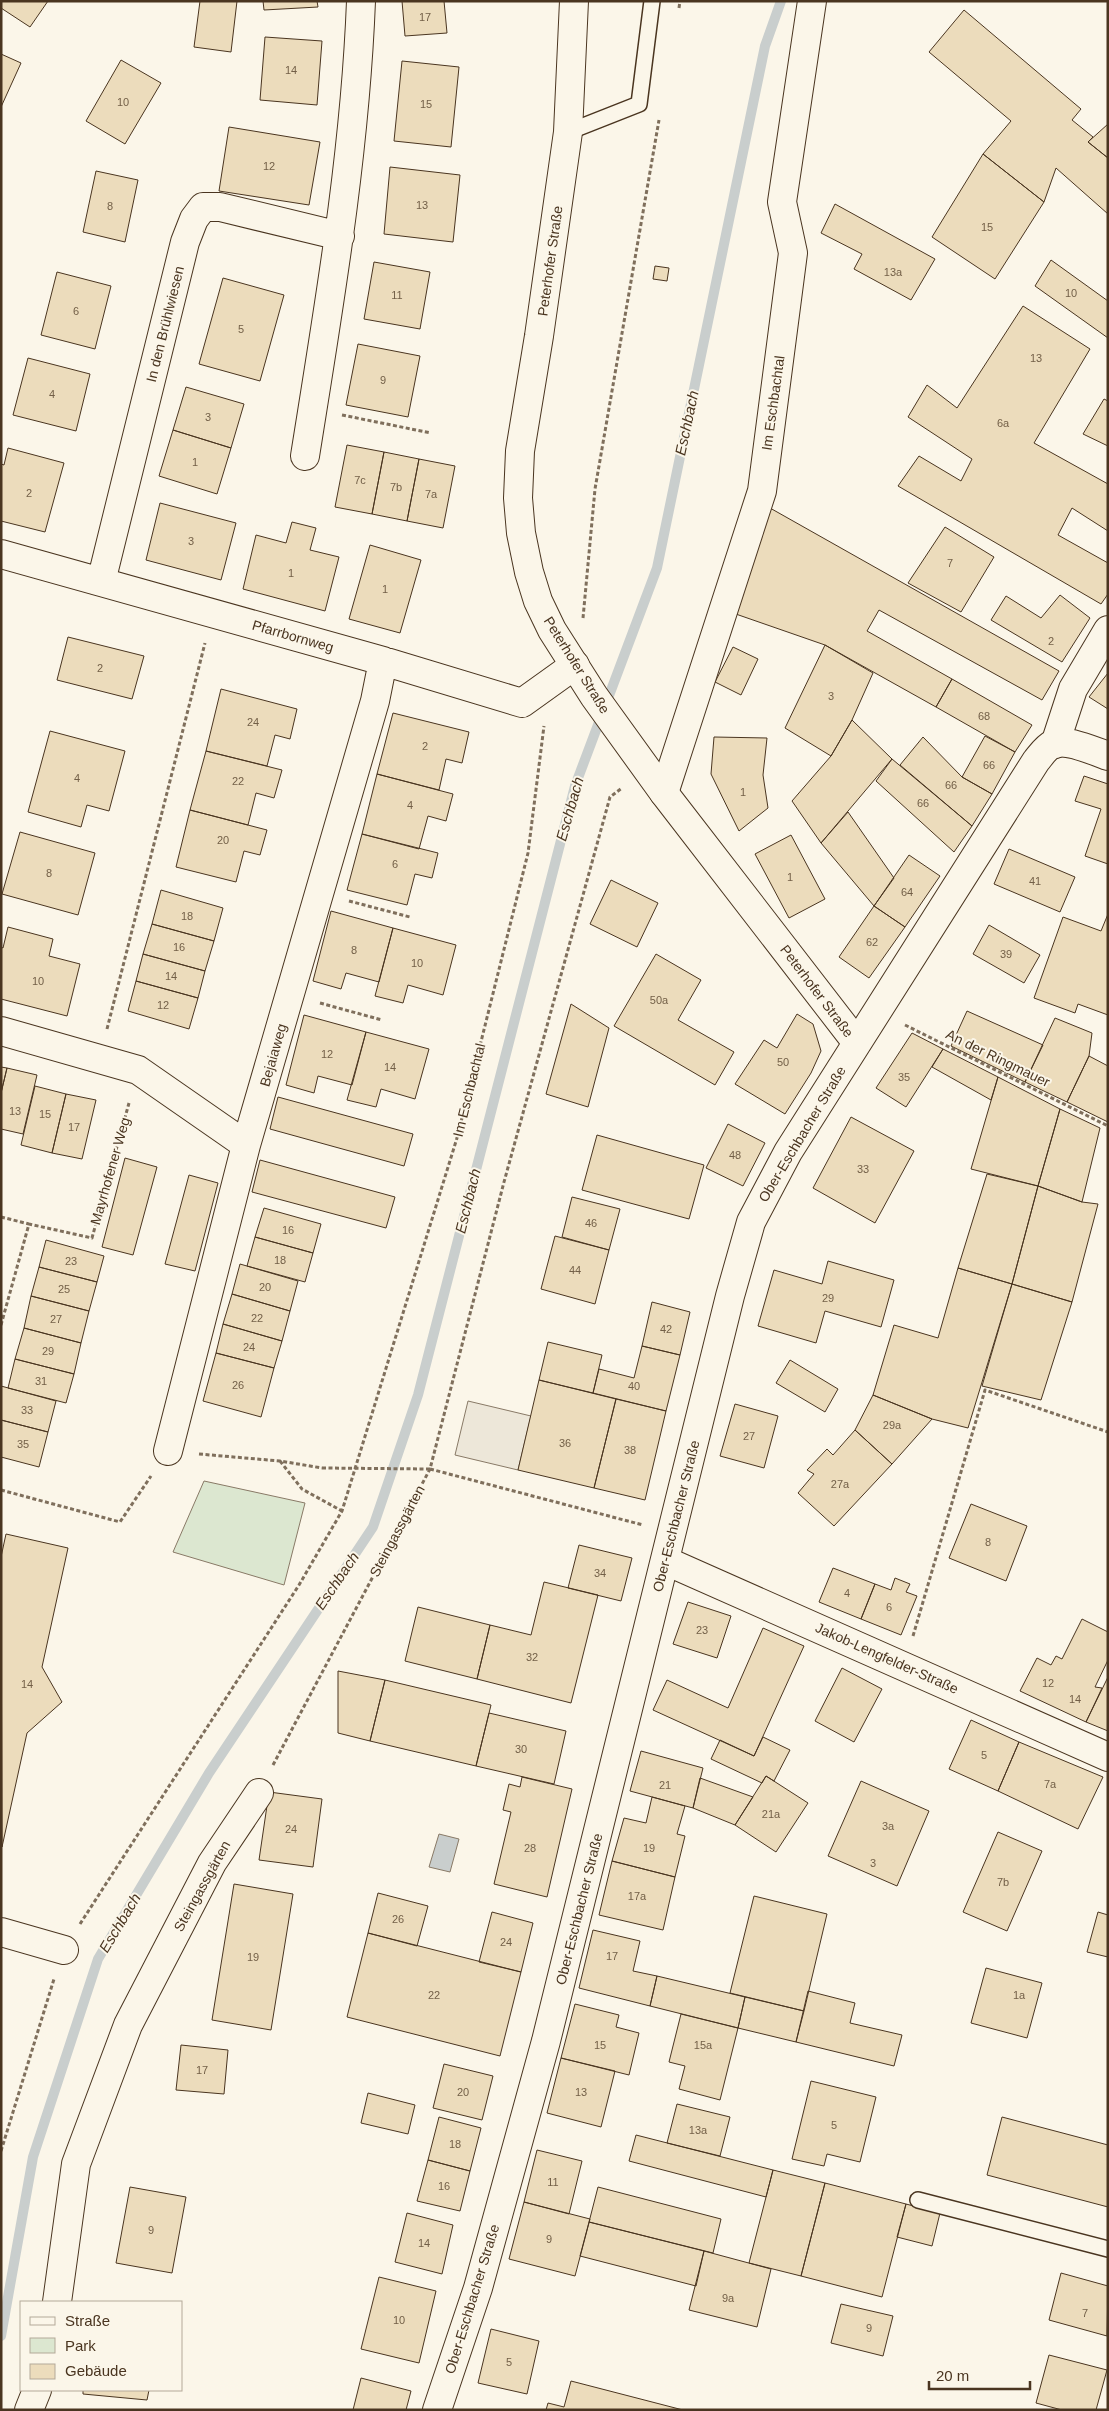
<svg xmlns="http://www.w3.org/2000/svg" width="1109" height="2411" viewBox="0 0 1109 2411" font-family="Arial,sans-serif">
  <rect width="100%" height="100%" fill="#fbf6e9"/>
  <!-- green -->
  <path fill="#dce7d0" stroke="#887966" d="M204 1481 305 1503 284 1585 173 1552Z"/>
  <!-- parking -->
  <path fill="#ede7d9" stroke="#887966" d="M468 1401 531 1416 518 1470 455 1455Z"/>
  <!-- water -->
  <path fill="#c9cecd" stroke="#887966" d="M439 1834 459 1839 450 1872 429 1867Z"/>
  <g fill="none" stroke-linecap="round" stroke-linejoin="round">
    <!-- stream -->
    <path stroke="#c9cecd" stroke-width="10" d="M1 2336 33 2157 98 1959 209 1773 373 1527 418 1395 575 786 657 568 765 46 781 1"/>
  </g>
  <!-- building -->
  <path fill="#ecdcbc" stroke="#4a3520" d="M1 1H48L30 27 1 8Z
    M200 1H237L231 52 194 47Z
    M263 1H317L318 7 264 10Z
    M402 1H444L447 33 405 36Z
    M964 10 1081 109 1072 120 1093 137 1088 142 1108 158V214L1056 168 1044 202 983 154 1011 121 929 52Z
    M265 37 322 41 317 105 260 100Z
    M1 54 21 63 1 107Z
    M121 60 161 83 125 144 86 121Z
    M402 61 459 67 451 147 394 141Z
    M1108 124V158L1088 142Z
    M229 127 320 142 309 205 219 191Z
    M983 154 1044 202 995 279 932 237Z
    M390 167 460 175 453 242 384 234Z
    M96 171 138 180 125 242 83 232Z
    M835 204 935 259 911 300 854 269 862 254 821 233Z
    M1051 260 1108 301V338L1035 286Z
    M374 262 430 272 420 329 364 319Z
    M655 266 669 268 667 281 653 279Z
    M57 272 111 286 95 349 41 335Z
    M223 278 284 295 260 381 199 364Z
    M1023 306 1090 349 1034 443 1108 484V531L1072 508 1058 535 1108 563V594L1101 604 898 486 919 456 961 481 972 459 908 417 927 385 957 408Z
    M358 344 420 356 408 417 346 405Z
    M28 358 90 374 76 431 13 415Z
    M186 387 244 404 231 448 173 430Z
    M1104 399 1108 401V446L1083 434Z
    M173 430 231 448 217 494 159 476Z
    M347 445 384 452 372 514 335 507Z
    M8 448 64 463 45 532 1 521V464L4 465Z
    M384 452 419 459 407 521 372 514Z
    M419 459 455 466 443 528 407 521Z
    M160 503 236 523 221 580 146 560Z
    M770 508 1059 671 1042 700 879 610 867 631 952 679 936 707 825 645 730 612Z
    M292 522 316 528 310 550 339 557 325 611 243 589 256 535 286 543Z
    M945 527 994 557 961 612 908 583Z
    M370 545 421 560 400 633 349 619Z
    M1060 595 1090 618 1062 662 991 620 1006 596 1041 618Z
    M68 637 144 656 132 699 57 680Z
    M825 645 873 673 852 720 831 756 785 728Z
    M733 647 758 659 741 695 715 682Z
    M1108 673V709L1089 697Z
    M952 679 1032 725 1015 752 936 707Z
    M221 689 297 709 290 739 275 735 267 766 206 751Z
    M393 713 469 732 462 763 446 759 439 790 377 774Z
    M852 720 892 759 821 843 792 801 831 756Z
    M50 731 125 751 109 811 87 805 81 827 28 812Z
    M985 736 1015 752 992 794 962 777Z
    M714 737 767 738 763 775 768 808 739 831 711 774Z
    M923 737 962 777 992 794 972 826 900 765Z
    M206 751 282 770 274 798 256 793 248 825 190 810Z
    M892 759 972 826 954 852 876 781Z
    M377 774 453 794 446 821 428 816 419 849 362 834Z
    M1084 776 1108 784V864L1085 856 1101 809 1075 801Z
    M190 810 267 830 260 855 244 851 236 882 176 867Z
    M848 812 894 878 874 906 821 843Z
    M20 832 95 853 78 915 2 894Z
    M362 834 438 853 432 878 415 874 407 905 347 890Z
    M791 835 825 899 789 918 755 854Z
    M1009 849 1075 877 1060 912 994 884Z
    M909 855 940 876 905 927 874 906Z
    M611 880 658 903 637 947 590 924Z
    M161 890 223 908 214 941 152 924Z
    M874 906 905 927 869 978 839 957Z
    M331 911 393 928 379 982 346 973 341 989 313 981Z
    M1108 914V1015L1078 1004 1075 1013 1034 998 1063 917 1101 931Z
    M152 924 214 941 205 971 143 954Z
    M989 925 1040 955 1024 983 973 954Z
    M8 927 53 939 49 956 80 964 67 1016 1 999V947L3 948Z
    M393 928 456 945 443 995 408 985 403 1003 375 996Z
    M143 954 205 971 198 998 136 981Z
    M656 954 701 980 678 1020 734 1052 715 1085 614 1026Z
    M136 981 198 998 189 1029 128 1011Z
    M571 1004 609 1028 588 1107 546 1094Z
    M967 1011 1043 1045 1025 1082 951 1046Z
    M797 1014 813 1024 821 1051 811 1073 785 1114 735 1084 764 1040 777 1048Z
    M304 1015 366 1032 352 1085 318 1076 314 1093 286 1085Z
    M1055 1018 1092 1033 1089 1056 1067 1102 1025 1082Z
    M366 1032 429 1049 415 1099 381 1089 376 1107 347 1100Z
    M912 1033 943 1049 906 1107 876 1088Z
    M943 1049 998 1077 991 1100 932 1067Z
    M1089 1056 1108 1066V1122L1067 1102Z
    M1 1067 7 1068 1 1093Z
    M7 1068 37 1075 23 1134 1 1129V1093Z
    M998 1077 1060 1109 1038 1186 971 1169Z
    M35 1086 66 1094 52 1153 21 1145Z
    M66 1094 96 1100 82 1159 52 1153Z
    M278 1097 413 1134 404 1166 270 1129Z
    M1060 1109 1100 1128 1082 1202 1038 1186Z
    M851 1117 914 1151 875 1223 813 1188Z
    M728 1124 765 1143 743 1186 706 1168Z
    M597 1135 704 1165 689 1219 582 1190Z
    M125 1158 157 1167 133 1255 102 1247Z
    M260 1160 395 1197 386 1228 252 1192Z
    M987 1174 1038 1186 1012 1284 958 1268Z
    M189 1175 218 1183 195 1271 165 1264Z
    M1038 1186 1082 1202 1098 1204 1072 1302 1012 1284Z
    M572 1197 620 1209 609 1250 562 1237Z
    M264 1208 321 1224 313 1253 255 1237Z
    M555 1236 609 1250 595 1304 541 1289Z
    M255 1237 313 1253 305 1282 247 1266Z
    M46 1240 104 1256 97 1282 39 1267Z
    M828 1261 894 1280 881 1327 825 1311 816 1343 758 1326 774 1270 822 1284Z
    M240 1264 298 1281 290 1311 232 1294Z
    M39 1267 97 1282 89 1311 31 1296Z
    M958 1268 1012 1284 968 1428 932 1419 873 1395 894 1325 938 1338Z
    M1012 1284 1072 1302 1041 1400 982 1386Z
    M232 1294 290 1311 282 1341 223 1324Z
    M31 1296 89 1311 81 1343 24 1328Z
    M652 1302 690 1312 680 1355 642 1346Z
    M223 1324 282 1341 274 1368 216 1353Z
    M24 1328 81 1343 74 1374 15 1359Z
    M548 1342 602 1355 593 1393 539 1380Z
    M642 1346 680 1355 666 1411 593 1393 599 1369 634 1378Z
    M216 1353 274 1368 261 1417 203 1401Z
    M15 1359 74 1374 66 1403 8 1388Z
    M790 1360 838 1389 825 1412 776 1383Z
    M539 1380 616 1399 594 1488 518 1470Z
    M1 1386 56 1401 48 1432 1 1420Z
    M873 1395 932 1419 892 1464 855 1430Z
    M616 1399 666 1411 645 1500 594 1488Z
    M735 1404 778 1416 764 1468 720 1456Z
    M1 1420 48 1432 39 1467 1 1457Z
    M855 1430 892 1464 834 1526 798 1493 814 1474 807 1470 827 1449 833 1455Z
    M971 1504 1027 1526 1006 1581 949 1558Z
    M6 1534 68 1548 42 1667 62 1702 27 1733 2 1847 1 1557Z
    M579 1545 632 1558 621 1601 568 1588Z
    M833 1568 875 1584 861 1619 819 1602Z
    M895 1578 910 1584 906 1592 917 1596 901 1635 861 1619 875 1584 891 1590Z
    M544 1582 598 1595 571 1703 477 1679 490 1625 531 1635Z
    M688 1602 731 1616 717 1658 673 1644Z
    M418 1607 490 1625 477 1679 405 1661Z
    M1082 1619 1108 1632V1660L1095 1687 1102 1688 1086 1722 1020 1691 1037 1658 1051 1665 1056 1656 1062 1659Z
    M763 1628 804 1646 754 1756 653 1710 667 1680 728 1708Z
    M842 1668 882 1689 854 1742 815 1721Z
    M338 1671 385 1680 370 1741 338 1733Z
    M1108 1677V1731L1086 1722Z
    M385 1680 491 1705 476 1766 370 1741Z
    M489 1713 566 1731 554 1784 476 1766Z
    M971 1720 1019 1742 998 1791 949 1769Z
    M763 1737 790 1750 774 1781 766 1776 762 1783 711 1759 720 1740 754 1756Z
    M1019 1742 1103 1777 1078 1829 998 1791Z
    M641 1751 703 1768 693 1808 630 1791Z
    M766 1776 808 1803 776 1852 735 1825Z
    M522 1777 572 1789 547 1897 494 1884 511 1812 503 1810 509 1784 520 1787Z
    M700 1778 753 1797 735 1825 693 1808Z
    M861 1781 929 1811 897 1886 828 1856Z
    M269 1792 322 1799 313 1867 259 1860Z
    M652 1797 685 1806 677 1834 685 1836 675 1877 612 1861 624 1818 646 1823Z
    M998 1832 1042 1851 1007 1931 963 1912Z
    M612 1861 675 1877 663 1930 599 1915Z
    M234 1884 293 1894 271 2030 212 2020Z
    M378 1893 428 1906 417 1946 368 1933Z
    M754 1896 827 1914 804 2011 730 1993Z
    M492 1912 533 1923 521 1972 479 1962Z
    M1098 1912 1108 1915V1957L1087 1952Z
    M593 1930 640 1941 633 1971 657 1976 650 2006 579 1988Z
    M368 1933 521 1972 500 2056 347 2017Z
    M986 1968 1042 1983 1027 2038 971 2023Z
    M657 1976 745 1997 738 2028 650 2006Z
    M808 1991 855 2003 850 2023 902 2035 894 2066 796 2042Z
    M745 1997 804 2011 796 2042 738 2028Z
    M575 2004 619 2015 616 2027 639 2033 629 2075 561 2058Z
    M681 2014 738 2028 720 2100 679 2089 685 2066 669 2062Z
    M181 2045 228 2050 224 2094 176 2090Z
    M561 2058 615 2071 601 2127 547 2113Z
    M444 2064 493 2076 482 2120 433 2108Z
    M811 2081 876 2097 860 2162 827 2154 824 2166 792 2159Z
    M368 2093 415 2105 408 2134 361 2123Z
    M677 2104 730 2117 720 2156 667 2143Z
    M439 2117 481 2128 470 2171 428 2160Z
    M1002 2117 1108 2145V2207L987 2175Z
    M636 2135 773 2170 766 2197 629 2161Z
    M537 2150 582 2161 569 2214 524 2202Z
    M428 2160 470 2171 460 2211 417 2201Z
    M773 2170 825 2183 801 2276 749 2263Z
    M825 2183 906 2204 882 2297 801 2276Z
    M130 2187 186 2197 172 2273 116 2263Z
    M598 2187 721 2219 713 2253 589 2222Z
    M524 2202 590 2219 575 2276 509 2259Z
    M906 2204 940 2213 932 2246 897 2237Z
    M407 2213 453 2225 442 2274 395 2262Z
    M589 2222 704 2251 696 2286 580 2256Z
    M704 2251 771 2269 757 2327 689 2310Z
    M1061 2273 1108 2286 1107 2336 1049 2320Z
    M379 2277 436 2291 419 2363 361 2349Z
    M841 2304 893 2316 883 2356 831 2343Z
    M491 2329 539 2341 527 2394 478 2383Z
    M1049 2355 1107 2370 1096 2410H1062L1036 2403Z
    M361 2378 411 2391 406 2410H353Z
    M571 2381 683 2410H546L548 2403 564 2407Z
    M83 2390H149L147 2400 83 2394Z"/>
  <g fill="none" stroke-linecap="round" stroke-linejoin="round">
    <!-- service casing -->
    <g stroke="#4a3520" stroke-width="18">
      <path id="service" d="M568 132 639 104 652 1
        M918 2200 1108 2249"/>
    </g>
    <!-- minor casing -->
    <g stroke="#4a3520" stroke-width="30">
      <path id="minor" d="M305 456C329 305 355 155 361 1
        M1 554 383 661 522 703 575 665
        M101 582 185 242 194 219 203 207H220L340 236
        M1055 744 1073 689 1108 630
        M664 793 762 491 793 253 782 202 812 1
        M1 1031 138 1070 246 1145
        M168 1451 246 1145 375 701 383 661
        M666 1561 1108 1757
        M1 1932 64 1950
        M57 2302 76 2164 128 2025 212 1863 259 1793
        M29 2410 37 2390"/>
    </g>
    <!-- tertiary casing -->
    <g stroke="#4a3520" stroke-width="30">
      <path id="tertiary" d="M574 1 568 132 539 336 520 451 518 498 521 533 529 572 538 601 552 630 594 696 664 793 857 1043
        M437 2410 478 2288 546 2041 730 1296 751 1222 788 1152 1036 761C1041 755 1046 747 1053 744 1066 739 1095 751 1108 756"/>
    </g>
    <!-- path -->
    <path stroke="#7f6f5c" stroke-width="3" stroke-dasharray="4 2.5" stroke-linecap="butt" d="M679 8 680 1
      M342 415 431 433
      M583 618 595 489 659 120
      M349 901 410 917
      M320 1003 382 1020
      M905 1025 1108 1126
      M107 1029 205 643
      M1 1217 29 1224
      M1 1325 29 1224 92 1238 129 1103
      M199 1454 280 1461 322 1468
      M280 1461 302 1489 342 1511
      M430 1469 643 1525
      M1 1490 120 1522 151 1476
      M913 1636 985 1390 1108 1432
      M273 1765 430 1469 504 1182 610 797 622 788
      M80 1924 299 1585 342 1511 457 1138 528 853 544 726
      M1 2151 54 1979"/>
    <!-- service -->
    <use href="#service" stroke="#fbf6e9" stroke-width="15"/>
    <!-- minor -->
    <use href="#minor" stroke="#fbf6e9" stroke-width="28"/>
    <!-- tertiary -->
    <use href="#tertiary" stroke="#fbf6e9" stroke-width="28"/>
    <!-- path-bridge -->
    <path stroke="#7f6f5c" stroke-width="3" stroke-dasharray="4 2.5" stroke-linecap="butt" d="M322 1468 430 1469"/>
  </g>
  <g text-anchor="middle" stroke-width="4" stroke-linejoin="round" paint-order="stroke">
    <!-- number labels -->
    <g font-size="11" fill="#725f47">
      <text x="425" y="21">17</text>
      <text x="291" y="74">14</text>
      <text x="123" y="106">10</text>
      <text x="426" y="108">15</text>
      <text x="269" y="170">12</text>
      <text x="422" y="209">13</text>
      <text x="110" y="210">8</text>
      <text x="987" y="231">15</text>
      <text x="893" y="276">13a</text>
      <text x="1071" y="297">10</text>
      <text x="397" y="299">11</text>
      <text x="76" y="315">6</text>
      <text x="241" y="333">5</text>
      <text x="1036" y="362">13</text>
      <text x="383" y="384">9</text>
      <text x="52" y="398">4</text>
      <text x="208" y="421">3</text>
      <text x="1003" y="427">6a</text>
      <text x="195" y="466">1</text>
      <text x="360" y="484">7c</text>
      <text x="396" y="491">7b</text>
      <text x="29" y="497">2</text>
      <text x="431" y="498">7a</text>
      <text x="191" y="545">3</text>
      <text x="950" y="567">7</text>
      <text x="291" y="577">1</text>
      <text x="385" y="593">1</text>
      <text x="1051" y="645">2</text>
      <text x="100" y="672">2</text>
      <text x="831" y="700">3</text>
      <text x="984" y="720">68</text>
      <text x="253" y="726">24</text>
      <text x="425" y="750">2</text>
      <text x="989" y="769">66</text>
      <text x="77" y="782">4</text>
      <text x="238" y="785">22</text>
      <text x="951" y="789">66</text>
      <text x="743" y="796">1</text>
      <text x="923" y="807">66</text>
      <text x="410" y="809">4</text>
      <text x="223" y="844">20</text>
      <text x="395" y="868">6</text>
      <text x="49" y="877">8</text>
      <text x="790" y="881">1</text>
      <text x="1035" y="885">41</text>
      <text x="907" y="896">64</text>
      <text x="187" y="920">18</text>
      <text x="872" y="946">62</text>
      <text x="179" y="951">16</text>
      <text x="354" y="954">8</text>
      <text x="1006" y="958">39</text>
      <text x="417" y="967">10</text>
      <text x="171" y="980">14</text>
      <text x="38" y="985">10</text>
      <text x="659" y="1004">50a</text>
      <text x="163" y="1009">12</text>
      <text x="327" y="1058">12</text>
      <text x="783" y="1066">50</text>
      <text x="390" y="1071">14</text>
      <text x="904" y="1081">35</text>
      <text x="15" y="1115">13</text>
      <text x="45" y="1118">15</text>
      <text x="74" y="1131">17</text>
      <text x="735" y="1159">48</text>
      <text x="863" y="1173">33</text>
      <text x="591" y="1227">46</text>
      <text x="288" y="1234">16</text>
      <text x="280" y="1264">18</text>
      <text x="71" y="1265">23</text>
      <text x="575" y="1274">44</text>
      <text x="265" y="1291">20</text>
      <text x="64" y="1293">25</text>
      <text x="828" y="1302">29</text>
      <text x="257" y="1322">22</text>
      <text x="56" y="1323">27</text>
      <text x="666" y="1333">42</text>
      <text x="249" y="1351">24</text>
      <text x="48" y="1355">29</text>
      <text x="41" y="1385">31</text>
      <text x="238" y="1389">26</text>
      <text x="634" y="1390">40</text>
      <text x="27" y="1414">33</text>
      <text x="892" y="1429">29a</text>
      <text x="749" y="1440">27</text>
      <text x="565" y="1447">36</text>
      <text x="23" y="1448">35</text>
      <text x="630" y="1454">38</text>
      <text x="840" y="1488">27a</text>
      <text x="988" y="1546">8</text>
      <text x="600" y="1577">34</text>
      <text x="847" y="1597">4</text>
      <text x="889" y="1611">6</text>
      <text x="702" y="1634">23</text>
      <text x="532" y="1661">32</text>
      <text x="1048" y="1687">12</text>
      <text x="27" y="1688">14</text>
      <text x="1075" y="1703">14</text>
      <text x="521" y="1753">30</text>
      <text x="984" y="1759">5</text>
      <text x="1050" y="1788">7a</text>
      <text x="665" y="1789">21</text>
      <text x="771" y="1818">21a</text>
      <text x="888" y="1830">3a</text>
      <text x="291" y="1833">24</text>
      <text x="530" y="1852">28</text>
      <text x="649" y="1852">19</text>
      <text x="873" y="1867">3</text>
      <text x="1003" y="1886">7b</text>
      <text x="637" y="1900">17a</text>
      <text x="398" y="1923">26</text>
      <text x="506" y="1946">24</text>
      <text x="612" y="1960">17</text>
      <text x="253" y="1961">19</text>
      <text x="434" y="1999">22</text>
      <text x="1019" y="1999">1a</text>
      <text x="600" y="2049">15</text>
      <text x="703" y="2049">15a</text>
      <text x="202" y="2074">17</text>
      <text x="463" y="2096">20</text>
      <text x="581" y="2096">13</text>
      <text x="834" y="2129">5</text>
      <text x="698" y="2134">13a</text>
      <text x="455" y="2148">18</text>
      <text x="553" y="2186">11</text>
      <text x="444" y="2190">16</text>
      <text x="151" y="2234">9</text>
      <text x="549" y="2243">9</text>
      <text x="424" y="2247">14</text>
      <text x="728" y="2302">9a</text>
      <text x="1085" y="2317">7</text>
      <text x="399" y="2324">10</text>
      <text x="869" y="2332">9</text>
      <text x="509" y="2366">5</text>
    </g>
    <!-- street labels -->
    <g font-size="14" fill="#4a3520" stroke="#fbf6e9">
      <text transform="translate(550 261) rotate(-82)" y="5">Peterhofer Straße</text>
      <text transform="translate(165 324) rotate(-76)" y="5">In den Brühlwiesen</text>
      <text transform="translate(773 403) rotate(-82)" y="5">Im Eschbachtal</text>
      <text transform="translate(293 636) rotate(16)" y="5">Pfarrbornweg</text>
      <text transform="translate(577 665) rotate(58)" y="5">Peterhofer Straße</text>
      <text transform="translate(817 991) rotate(53)" y="5">Peterhofer Straße</text>
      <text transform="translate(273 1055) rotate(-74)" y="5">Bejaiaweg</text>
      <text transform="translate(998 1058) rotate(26)" y="5">An der Ringmauer</text>
      <text transform="translate(469 1090) rotate(-76)" y="5">Im Eschbachtal</text>
      <text transform="translate(802 1134) rotate(-59)" y="5">Ober-Eschbacher Straße</text>
      <text transform="translate(110 1171) rotate(-74)" y="5">Mayrhofener Weg</text>
      <text transform="translate(676 1516) rotate(-76)" y="5">Ober-Eschbacher Straße</text>
      <text transform="translate(397 1531) rotate(-62)" y="5">Steingassgärten</text>
      <text transform="translate(887 1658) rotate(24)" y="5">Jakob-Lengfelder-Straße</text>
      <text transform="translate(202 1886) rotate(-61)" y="5">Steingassgärten</text>
      <text transform="translate(579 1909) rotate(-76)" y="5">Ober-Eschbacher Straße</text>
      <text transform="translate(472 2299) rotate(-73)" y="5">Ober-Eschbacher Straße</text>
    </g>
    <!-- water labels -->
    <g font-size="15" font-style="italic" fill="#4a3520" stroke="#fbf6e9">
      <text transform="translate(687 423) rotate(-78)" y="5">Eschbach</text>
      <text transform="translate(570 809) rotate(-74)" y="5">Eschbach</text>
      <text transform="translate(468 1201) rotate(-76)" y="5">Eschbach</text>
      <text transform="translate(337 1581) rotate(-56)" y="5">Eschbach</text>
      <text transform="translate(120 1923) rotate(-59)" y="5">Eschbach</text>
    </g>
  </g>
  <!-- border -->
  <rect width="1109" height="2411" fill="none" stroke="#4a3520" stroke-width="5"/>
  <!-- legend -->
  <rect x="20" y="2301" width="162" height="90" fill="#fbf6e9" stroke="#b4a999"/>
  <rect x="30" y="2317" width="25" height="8" fill="#fbf6e9" stroke="#b4a999"/>
  <text x="65" y="2326" font-size="15" fill="#4a3520">Straße</text>
  <rect x="30" y="2338" width="25" height="15" fill="#dce7d0" stroke="#b4a999"/>
  <text x="65" y="2351" font-size="15" fill="#4a3520">Park</text>
  <rect x="30" y="2364" width="25" height="15" fill="#ecdcbc" stroke="#b4a999"/>
  <text x="65" y="2376" font-size="15" fill="#4a3520">Gebäude</text>
  <!-- scale -->
  <path d="M929 2381v8h101v-8" fill="none" stroke="#4a3520" stroke-width="2.5"/>
  <text x="936" y="2381" font-size="15" fill="#4a3520" stroke="#fbf6e9" stroke-width="4" paint-order="stroke">20 m</text>
</svg>
